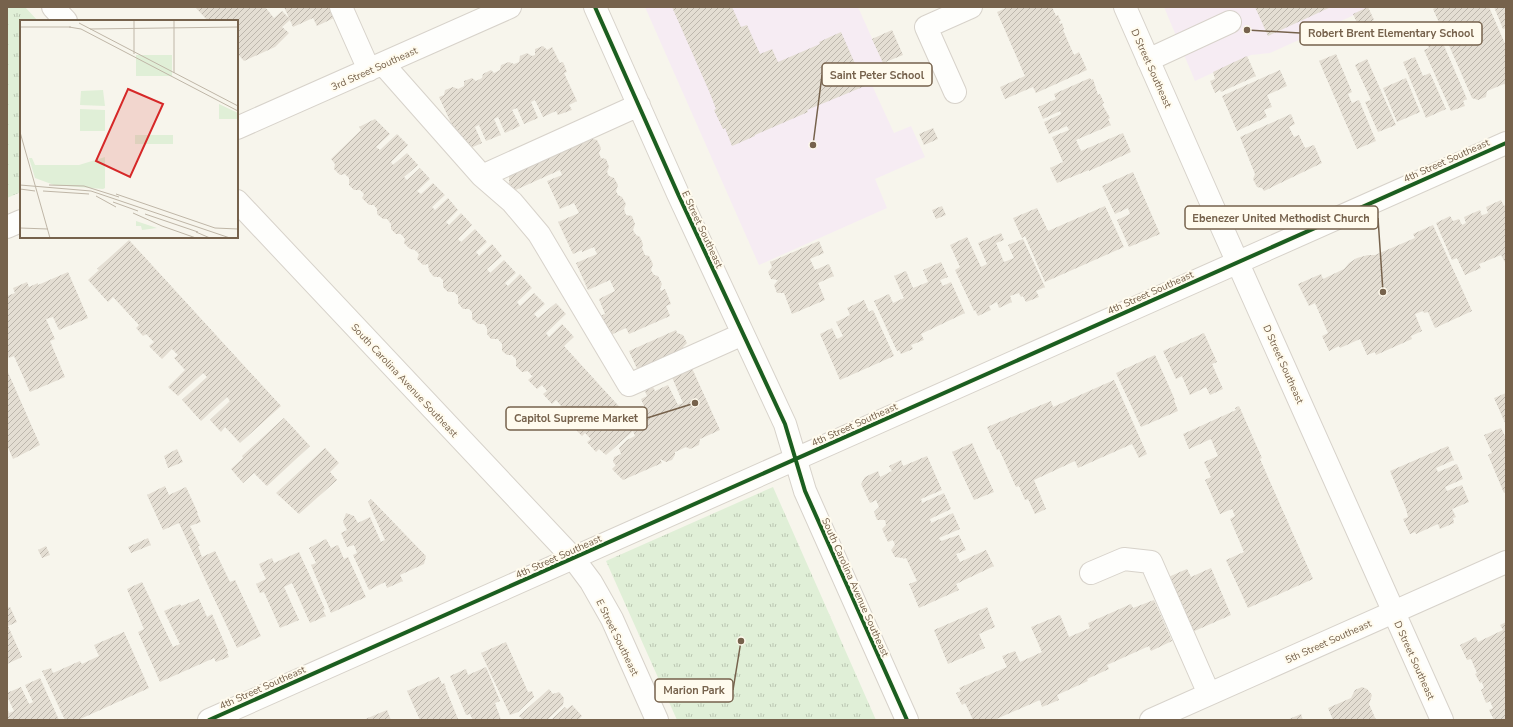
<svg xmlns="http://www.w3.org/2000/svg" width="1513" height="727" viewBox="0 0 1513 727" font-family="'Nunito Sans',sans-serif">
  <defs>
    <pattern id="grass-tufts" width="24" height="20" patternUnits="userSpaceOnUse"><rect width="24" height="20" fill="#e0efd7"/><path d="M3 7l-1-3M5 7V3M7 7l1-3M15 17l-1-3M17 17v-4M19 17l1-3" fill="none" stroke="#bac5b1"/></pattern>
    <pattern id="building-hatch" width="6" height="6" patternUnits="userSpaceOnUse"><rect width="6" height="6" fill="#e4ded3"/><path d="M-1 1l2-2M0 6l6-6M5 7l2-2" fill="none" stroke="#bdb7ad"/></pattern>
  </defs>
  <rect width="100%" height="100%" fill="#f7f5ec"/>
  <!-- education -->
  <path fill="#f6ecf3" d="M645 7H858L883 63 859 74 864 86 871 83 894 133 911 126 925 157 875 179 887 208 759 265Z
    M1164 7H1372L1270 53 1251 55 1195 81Z"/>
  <!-- grass -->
  <path fill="url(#grass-tufts)" d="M7 7H25L38 21H21V192L7 198Z
    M773 487 876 720H677L606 561Z"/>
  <!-- building -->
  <path fill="url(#building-hatch)" d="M195 7H265L274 18 282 11 289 18 284 7H331L336 17 317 26 313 18 293 27 290 20 282 27 289 33 275 47 244 61 237 53V21H208Z
    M672 7H732L741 27 747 25 760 54 772 49 778 62 820 44 819 42 841 32 865 86 807 110 808 112 755 135V136L732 146 725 128 723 129 714 110 716 109 709 91Z
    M1008 7H1052L1056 16 1058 15 1061 21H1059L1060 24 1062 23 1064 29 1063 30 1074 55 1079 52 1087 70 1036 93 1033 87 1005 99 1000 87 1025 76 997 12Z
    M1255 7H1331L1268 36Z
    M1368 7 1374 20 1359 27 1353 14Z
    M1437 7H1489L1506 46V85L1504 84 1487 91 1486 97 1478 100 1472 98 1433 9Z
    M1494 7H1506V28L1503 29Z
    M892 30 903 55 883 63 872 39Z
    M1439 34 1467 99 1463 101 1465 106 1451 111 1424 50 1429 48 1425 40Z
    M543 46 547 50 552 47 560 63 563 62 567 72 564 73 577 101 569 105 572 110 558 115 556 111 543 117 535 100 531 102 538 118 524 124 517 108 512 110 520 126 505 133 498 117 494 119 501 135 486 141 479 125 475 127 482 143 464 151 439 97 444 95 445 90 453 87 458 89 464 86V81L472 78 476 81 482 78 483 74 491 70 494 73 500 70 501 65 509 62 514 64 519 62 520 56 527 53 532 56 535 55V49Z
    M1336 54 1352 92 1348 94 1352 103 1359 100 1376 141 1357 149 1319 61Z
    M1247 56 1256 76 1221 92 1220 90 1215 93 1210 81 1215 79 1213 72Z
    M1415 57 1423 76 1430 73 1446 109 1426 118 1403 62Z
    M1367 59 1396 125 1378 132 1365 102 1371 100 1355 65Z
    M1280 70 1287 86 1267 95 1272 107 1264 110 1267 117 1237 131 1222 96Z
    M1090 78 1091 80 1093 79 1098 95 1100 94 1104 103 1102 104 1110 118 1108 119 1111 125 1076 140 1081 151 1123 133 1131 152 1089 171V170L1057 183 1050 168 1063 162 1052 137 1069 130 1067 126 1049 134 1044 122 1061 114 1060 111 1043 119 1038 107 1056 99 1054 94Z
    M1406 78 1420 112 1397 122 1383 88Z
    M1291 114 1295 124 1289 127 1294 137 1299 135 1305 148 1314 145 1322 163 1264 191 1262 188 1257 187 1253 179 1255 174 1240 137Z
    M375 119 390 134 376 147 380 150 397 134 408 145 391 162 393 165 407 153 418 165 404 177 407 180 420 168 430 179 417 191 421 194 433 183 445 195 432 207 435 210 448 198 458 210 446 222 449 225 461 213 472 225 458 239 461 242 475 229 487 242 476 252 479 256 492 244 502 256 487 269 490 273 504 260 516 273 505 283 508 286 520 274 532 288 517 302 520 306 534 293 545 304 534 314 538 318 556 303 566 314 546 333 549 337 562 324 574 337 564 346 636 425 647 413 641 399 647 396 645 391 653 387 655 391 668 385 678 405 683 403 671 375 691 366 720 430 700 439 699 445 690 449 686 447 675 452V455L672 460 666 462 660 459 662 463 623 480 612 469 616 465 613 462 614 457 621 454 619 448 627 440 635 436 633 431 606 455 599 449 596 452 587 442 591 439 585 433 582 436 572 426 576 423 575 421 570 416 566 420 558 411 562 407 556 400 552 404 543 394 547 391 542 385 537 389 528 380 533 376 531 375 528 371 522 372 516 366V359L512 355H507L502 351V344L498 339H491L487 334V328L484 324H478L472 319V312L469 309H463L458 303V296L454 292H448L443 287V280L440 277H434L429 271 428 264 423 265 417 259 419 254 415 250 410 249 404 243 405 239 401 234H396L391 229V224L387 219H383L377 214V209L374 205H369L362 198 364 194 360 190H354L349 185V178L345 174 340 175 334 169 335 164 331 159 361 130 359 127Z
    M933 128 938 139 924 145 919 134Z
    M590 133 593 139 597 140 601 148 599 153 601 158 606 159 609 167 607 172 609 176 614 178 618 185 616 191 618 195 622 197 626 204 624 209 626 215 632 216 635 224 633 230 636 235 640 237 643 244 642 248 645 255 649 256 653 264 651 270 654 275 658 276 662 284 660 289 661 291 665 289 671 304 666 306 670 316 629 334 626 328 604 338 592 319 605 314 599 299 615 291 610 280 588 290 576 263 597 254 594 247 582 252V250L573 254 558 222 579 213 574 203 560 209 547 181 562 175 560 170 509 193V171Z
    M1133 172 1160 234 1129 247 1117 220 1130 214 1128 208 1115 214 1102 186Z
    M1501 200 1504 206 1506 205V264L1501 255 1479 264 1481 268 1465 275 1457 258 1452 260 1436 223 1450 216 1453 221 1459 219 1462 225 1466 223 1464 217 1480 210 1482 216 1483 215 1488 213 1486 207Z
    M942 206 946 215 936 219 932 210Z
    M1105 206 1124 247 1045 282 1025 236 1022 238 1013 218 1037 208 1048 231Z
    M1433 225 1472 311 1435 328 1428 312 1424 313 1423 311 1415 314 1422 331 1411 336 1412 339 1376 355 1375 352 1367 355 1360 339 1340 348 1339 346 1329 351 1322 336 1328 333 1315 303 1309 306 1298 284 1321 274 1323 279 1344 269 1349 263 1357 258 1368 255H1375L1415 238 1413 234Z
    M1001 233 1004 240 996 243 1004 262 1014 258 1008 245 1023 239 1045 287 1036 291 1039 297 1026 302 1023 296 1021 297 1019 293 1010 296 1012 302 999 308 997 302 989 306 991 310 978 316 975 310 974 311 955 270 960 267 950 245 967 237 981 267 987 264 978 243Z
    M129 240 281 406 240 443 225 427 221 432 210 420 230 401 227 397 201 421 182 400 207 377 203 373 178 396 168 387 185 370 174 358 178 355 172 349 162 359 149 346 154 342 146 334 143 336 136 328 139 325 113 297 108 302 88 280 99 270 97 269Z
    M819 241 824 253 810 259 815 270 829 264 834 276 818 283 825 300 792 314 784 293H777L774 285 778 280 771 279 768 272 772 267 770 262Z
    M941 262 948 277 940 280 943 286 951 282 965 313 921 334 924 340 911 345 913 349 901 354 899 350 897 351 874 301 889 294 893 303 904 298 894 276 906 271 913 288 928 282 923 270Z
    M68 272 88 318 59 330 53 317 46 319 55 339 50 341 65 377 30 392 14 356 9 358 7 353V296L15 293 13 288 27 282 29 287 38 283V285Z
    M864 300 869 312 873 310 894 356 840 380 820 334 832 328 837 339 843 336 836 322 850 315 847 308Z
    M676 330 677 333 683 335 687 343 683 347 685 350 638 371 629 351Z
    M1204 333 1217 362 1212 364 1223 389 1210 395 1206 387 1190 395 1182 376 1176 379 1163 351Z
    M1155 355 1175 400H1174L1178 411 1141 427 1116 373Z
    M7 370 40 445 13 459 7 445Z
    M1114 380 1147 454 1139 458 1132 444 1078 468 1075 461 1034 480 1046 509 1035 514 1028 499 1025 500 1019 486 1016 487 999 449 997 450 987 427 1051 401 1053 407Z
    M1506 393V425L1494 398Z
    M1239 406 1262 458 1260 459 1313 579 1248 608 1226 560 1244 552 1230 519 1235 516 1232 509 1220 514 1205 480 1211 477 1204 462 1218 456 1211 439 1189 449 1183 434 1236 410 1235 408Z
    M284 418 310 446 267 486 254 473 243 483 231 469 243 458 242 456Z
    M1501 428 1506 438V492L1504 493 1488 455 1492 453 1484 435Z
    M972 443 994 492 974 500 952 452Z
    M1448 446 1454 460 1436 468 1438 472 1457 464 1463 479 1445 487 1447 491 1462 485 1469 502 1452 509 1456 517 1453 518 1454 523 1440 529 1438 524 1416 534 1415 532 1410 534 1403 519 1408 517 1406 509 1390 471Z
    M325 448 339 463 330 472 337 480 299 514 276 493Z
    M177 449 183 462 168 468 164 456Z
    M927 456 942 490 921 499 922 503 944 493 951 509 930 519 931 523 953 513 960 529 939 538 941 541 959 535 966 550 956 554 960 562 986 550 994 566 956 584 959 590 919 608 909 584 917 581 906 558 903 559V558L895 557 891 550 895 545 893 540 888 542 882 529 886 525 885 520H877L874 512 879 507 876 500 870 503 861 484 865 477 878 471 880 477 892 471 889 466 901 460 903 466Z
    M165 486 169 495 186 487 198 513H197L201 522 190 526 200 546H198L202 557 215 551 230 582 235 580 261 636 237 648 179 523 163 530 147 495Z
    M371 499 426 556 424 564 400 575 403 581 387 588 385 582 369 590 353 555 357 553 354 545 347 547 341 533 347 530 343 522 346 513 354 516 358 523 370 517 381 542 385 540 368 502Z
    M148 538 151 545 131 553 128 547Z
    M326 539 331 548 338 545 344 559 348 557 366 597 331 613 314 572 311 565 316 563 309 548Z
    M46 546 50 555 42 558 38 550Z
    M299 552 325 609 323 610 326 616 310 623 292 583 284 587 299 620 280 628 264 592 260 593 256 584 266 579 259 564 272 558 274 563Z
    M1211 568 1231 615 1190 633 1166 578 1187 569 1191 577Z
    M142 582 173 647 180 644 164 611 180 604 181 606 199 599 207 617 212 614 228 651 227 652 229 657 216 662 214 658 160 682 138 632 144 629 127 589Z
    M1154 600 1172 641 1151 651 1149 646 1107 665 1109 669 1087 679 1088 681 1057 695 1059 700 1042 707 1040 700 994 720H973L965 703 962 705 956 693 961 691 959 688 1007 667 1002 656 1015 651 1020 662 1042 652 1031 627 1060 615 1069 637 1090 628 1088 623 1131 604 1133 608Z
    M10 607 17 622 8 626 22 657 7 664V608Z
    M987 607 995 627 979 634 985 648 948 664 934 630Z
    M1506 622V720H1494L1489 710 1493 708 1490 701 1486 703 1481 690 1484 688 1482 682 1480 683 1475 674 1477 673 1471 659 1467 660 1460 645 1476 637 1478 642 1503 630 1500 625Z
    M124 632 149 688 78 720H65L42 671 51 668 53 673 80 661 82 664 99 656 94 645Z
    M506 642 528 692 532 691 534 697 518 712 510 715 481 653Z
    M486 667 500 701 495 703 501 720H473L470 714 466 715 450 676 466 669 468 675Z
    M439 677 442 684 444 683 446 687H445L458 719 455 720H420L407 691Z
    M40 678 59 720H7V709L9 713 14 711 7 696V693L21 687 29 704 33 702 25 685Z
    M1362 687 1367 689 1372 695 1369 704 1376 720H1333L1328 708 1351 698 1355 690Z
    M549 689 553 694 559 692 564 698 563 705 547 720H523L519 716Z
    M572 705 582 716 578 720H551L565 707 567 709Z
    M387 710 391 720H363Z
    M1301 714 1303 720H1287Z"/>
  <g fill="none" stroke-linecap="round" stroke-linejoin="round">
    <!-- minor casing -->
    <g stroke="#d7d2ca" stroke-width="24">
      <path id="minor" d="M53 7 66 21
        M341 7 369 70
        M595 7 678 194 785 424 805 491 907 720
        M1125 7 1224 232 1442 720
        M1148 60 1230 22
        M383 64 482 176 512 202 539 234 629 385 743 334
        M955 92 926 27 971 7
        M237 128 510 7
        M482 176 639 105
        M237 201 573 558 591 582 612 619 657 720
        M7 227 21 221
        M1091 573 1124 559 1151 562 1209 694
        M209 720 1506 143
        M1151 720 1506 562"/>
    </g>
    <!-- minor -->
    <use href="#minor" stroke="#fefefc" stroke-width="22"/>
    <!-- cycleway casing -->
    <g stroke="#fffbee" stroke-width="6">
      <path id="cycleway" d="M595 7 678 194 785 424 805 491 907 720
        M209 720 1506 143"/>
    </g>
    <!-- cycleway -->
    <use href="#cycleway" stroke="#1b5e20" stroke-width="4"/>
  </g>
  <g text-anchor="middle" stroke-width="4" stroke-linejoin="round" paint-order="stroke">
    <!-- street labels -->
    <g font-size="10" fill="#76624c" stroke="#fffbee">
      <text transform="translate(374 68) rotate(-24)" y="4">3rd Street Southeast</text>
      <text transform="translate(1152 68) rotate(66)" y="4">D Street Southeast</text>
      <text transform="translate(1446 160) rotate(-24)" y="4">4th Street Southeast</text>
      <text transform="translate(703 229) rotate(65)" y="4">E Street Southeast</text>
      <text transform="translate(1150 292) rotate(-24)" y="4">4th Street Southeast</text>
      <text transform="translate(1284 364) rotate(66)" y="4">D Street Southeast</text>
      <text transform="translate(405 380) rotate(47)" y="4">South Carolina Avenue Southeast</text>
      <text transform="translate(854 424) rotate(-24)" y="4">4th Street Southeast</text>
      <text transform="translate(558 556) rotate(-24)" y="4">4th Street Southeast</text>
      <text transform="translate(856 587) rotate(66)" y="4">South Carolina Avenue Southeast</text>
      <text transform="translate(618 637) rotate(64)" y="4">E Street Southeast</text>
      <text transform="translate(1328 641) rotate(-24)" y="4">5th Street Southeast</text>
      <text transform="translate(1415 660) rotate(66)" y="4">D Street Southeast</text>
      <text transform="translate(262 687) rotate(-24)" y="4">4th Street Southeast</text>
    </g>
  </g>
  <!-- overview -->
  <g transform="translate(20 20)">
    <rect width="218" height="218" fill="#f7f5ec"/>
    <path d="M116 35H152V56H116ZM83 70 85 86 60 85 61 71ZM199 84 218 93V99H199ZM60 89 85 90V111H60ZM115 115H153V124H115ZM85 137V168L83 169 34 165 15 158 9 138H12L15 145H59ZM116 201 137 208 122 210 121 206H116Z" fill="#e0efd7"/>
    <path fill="none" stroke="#bfb6a7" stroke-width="1" d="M114 0V34M154 0V53M59 3 218 86M0 7H51M49 7 61 9 218 91M70 9 218 7M0 112 30 218M0 165 71 171 210 218M29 165 64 166 99 177M0 169 15 171M23 171 69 174M96 174 195 208 218 209M76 176 96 187M93 182 118 191M113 193 142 206M125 194 178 212M142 206 176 218M0 208 28 209M176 212 190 218"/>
    <path fill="#d62828" fill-opacity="0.15" stroke="#d62828" stroke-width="2" d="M108 69 143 84 110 157 76 141Z"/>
    <rect width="218" height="218" fill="none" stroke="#76624c" stroke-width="2"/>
  </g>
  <!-- callouts -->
  <path fill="none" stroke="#76624c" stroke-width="1.5" d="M1247 30L1300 33M813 145L822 75M1383 292L1378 218M695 403L647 418M741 641L733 690"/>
  <g fill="#76624c" stroke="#fffbee" stroke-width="1.5">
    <circle cx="1247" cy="30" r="4"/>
    <circle cx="813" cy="145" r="4"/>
    <circle cx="1383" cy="292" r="4"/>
    <circle cx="695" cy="403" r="4"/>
    <circle cx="741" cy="641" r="4"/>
  </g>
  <g fill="#fffbee" stroke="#76624c" stroke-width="1.5">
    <rect x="1300" y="22" width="182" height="23" rx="4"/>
    <rect x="822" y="63" width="110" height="23" rx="4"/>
    <rect x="1185" y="206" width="193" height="23" rx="4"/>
    <rect x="506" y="407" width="141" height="23" rx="4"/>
    <rect x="655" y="679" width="78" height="23" rx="4"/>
  </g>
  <g font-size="11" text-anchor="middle" font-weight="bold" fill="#76624c">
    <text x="1391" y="37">Robert Brent Elementary School</text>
    <text x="877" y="79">Saint Peter School</text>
    <text x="1281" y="222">Ebenezer United Methodist Church</text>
    <text x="576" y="422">Capitol Supreme Market</text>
    <text x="694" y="694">Marion Park</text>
  </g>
  <!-- border -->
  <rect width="1513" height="727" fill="none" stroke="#76624c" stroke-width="16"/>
</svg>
